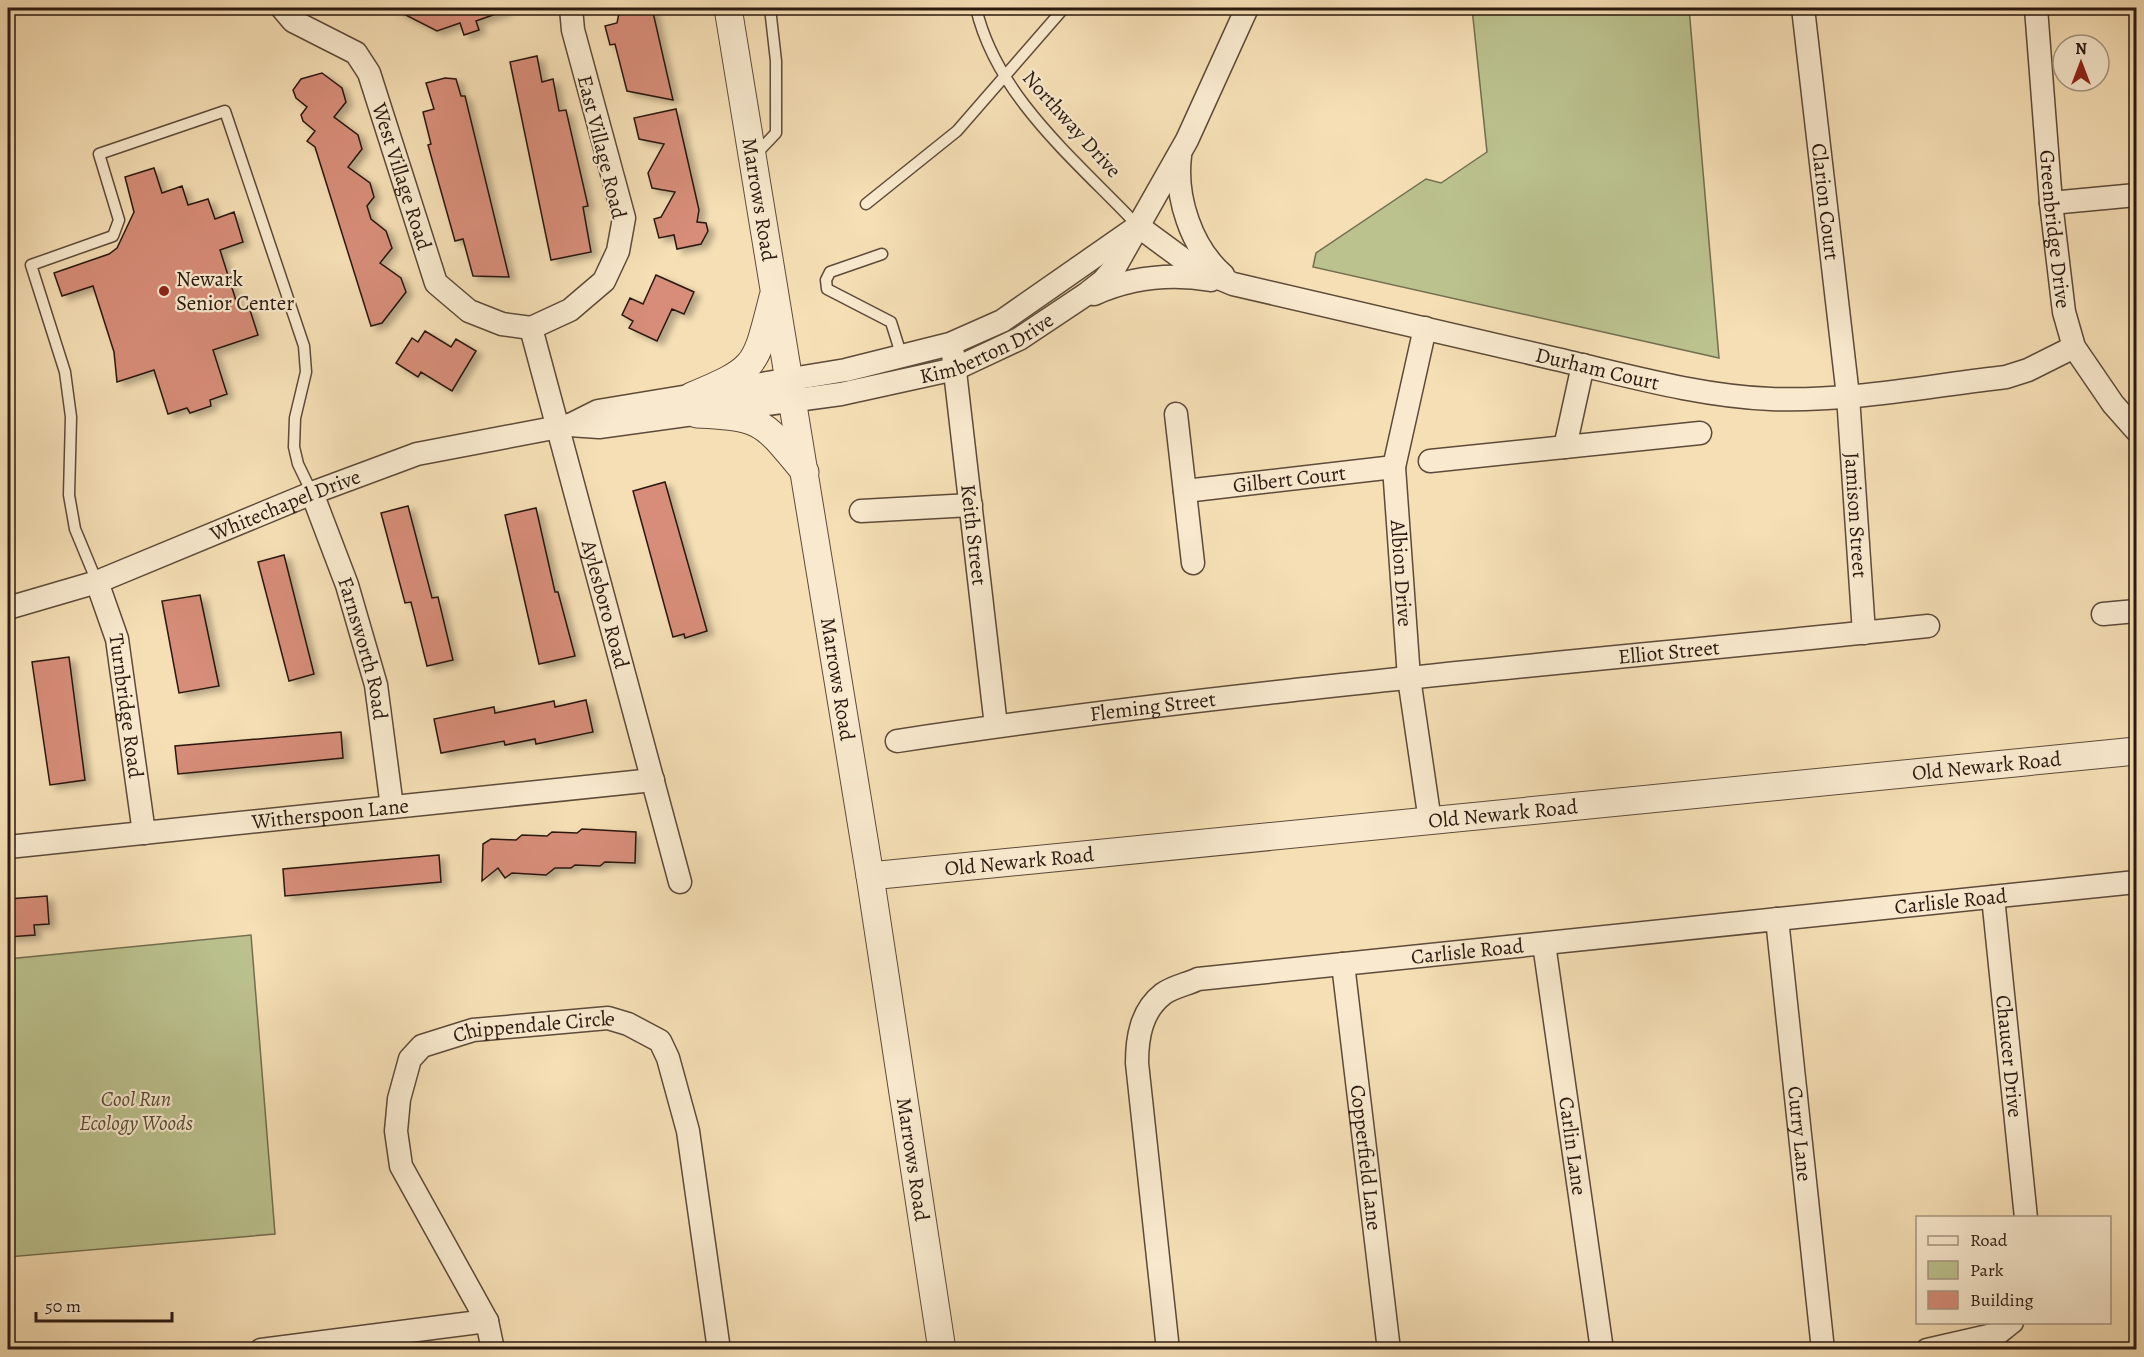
<svg xmlns="http://www.w3.org/2000/svg" width="2144" height="1357" viewBox="0 0 2144 1357" font-family="Alegreya,serif">
  <defs>
    <filter id="shadow"><feDropShadow dx="6" dy="4" stdDeviation="3" flood-color="#0004"/></filter>
  </defs>
  <rect width="100%" height="100%" fill="#f6dfb5"/>
  <filter id="stains"><feTurbulence type="fractalNoise" baseFrequency=".00333" numOctaves="4"/><feColorMatrix values="0 0 0 0 .2 0 0 0 0 .09 0 0 0 0 .02 0 0 0 .5 -.17"/></filter>
  <radialGradient id="worn" r=".72"><stop offset=".6" stop-color="#630" stop-opacity="0"/><stop offset="1" stop-color="#630" stop-opacity=".3"/></radialGradient>
  <!-- green -->
  <path fill="#bbc28e" stroke="#726e4f" stroke-width="1.5" d="M1472 8H1689L1719 358 1313 267 1316 253 1426 179 1441 183 1487 152Z
    M251 935 275 1234 8 1257V959Z"/>
  <!-- building -->
  <path fill="#d78d79" stroke="#2a1910" stroke-width="1.5" filter="url(#shadow)" d="M392 8H506L507 10 476 21 479 30 464 35 460 23 437 31Z
    M620 8H652L673 100 627 91 615 44 610 45 605 26 617 23Z
    M537 56 542 82 553 79 559 111 566 110 588 206 583 207 591 252 551 260 510 62Z
    M322 73 342 88 346 102 334 117 358 135 362 149 348 167 370 183 374 197 367 206 371 219 386 231 392 248 380 263 401 278 406 292 382 323 371 326 315 147 307 141 315 131 303 121 301 115 307 107 296 98 293 90 301 79Z
    M445 78 456 79 461 96H465L509 277 473 276 463 239 455 241 428 145 431 144 423 112 434 109 426 83Z
    M676 109 699 210 697 222 706 223 708 231 701 244 677 249 674 235 659 238 654 219 661 217 675 192 652 188 648 173 664 144 639 139 634 118Z
    M154 168 162 193 182 186 188 205 208 199 215 219 234 212 243 242 220 250 239 310 249 307 258 335 213 350 227 394 210 400 211 406 190 413 187 408 168 414 154 370 117 382 114 352 93 286 62 296 54 273 109 254 117 248 134 212 125 177Z
    M656 275 694 292 684 314 672 309 657 341 629 328 633 321 622 315 630 298 643 304Z
    M425 331 451 347 456 339 476 351 452 391 421 372 418 377 396 363 412 338 418 342Z
    M665 482 707 631 685 638 684 634 673 637 633 491Z
    M408 506 432 598 438 597 453 660 427 666 411 602 405 603 381 513Z
    M536 508 555 592H558L575 656 539 664 505 515Z
    M284 555 314 674 289 681 258 562Z
    M200 595 219 686 179 693 162 601Z
    M69 657 85 780 50 785 32 662Z
    M586 700 593 732 536 744 535 739 505 745 504 741 441 753 434 719 494 707 495 713 554 701 555 707Z
    M341 732 343 758 178 774 175 746Z
    M582 829 636 832 635 863 605 862 600 866 575 865 571 868H555L546 875 512 873 505 878 498 868 482 881 483 844 491 839 516 840 522 835 547 836 552 832 577 833Z
    M439 855 441 882 285 896 283 869Z
    M47 896 49 924 34 925 35 935 8 937V899Z"/>
  <g fill="none" stroke-linecap="round" stroke-linejoin="round">
    <!-- service casing -->
    <g stroke="#5d4a39" stroke-width="13">
      <path id="service" d="M976 8C997 98 1077 161 1138 226
        M755 155 776 133V61L770 8
        M866 204 957 131 1064 8
        M882 254 830 272 826 280 827 289 891 322 902 357
        M97 582 75 529 69 495 71 417 65 372 31 265 113 236 119 220 99 154 225 111 304 346 306 372 295 418 294 447 298 464 312 493"/>
    </g>
    <!-- minor casing -->
    <g stroke="#5d4a39" stroke-width="25">
      <g id="minor">
        <path id="s1" d="M282 8 293 21 356 53 369 73 436 283 469 311 502 324 531 328"/>
        <path id="s2" d="M1803 8 1848 396 1864 633"/>
        <path id="s3" d="M2036 8 2051 203 2064 312 2074 347 2113 404 2136 430"/>
        <path d="M1180 156C1175 197 1191 247 1223 275"/>
        <path d="M2051 203 2136 195"/>
        <path id="s4" d="M1138 226 1195 268 1233 284C1341 309 1449 334 1556 359 1626 375 1698 396 1771 399 1849 402 1928 386 2006 377L2028 370 2074 347"/>
        <path d="M1094 294C1132 277 1170 273 1211 280"/>
        <path id="s5" d="M531 328 680 882"/>
        <path d="M531 328 570 310 604 281 618 251 624 218 573 30 571 8"/>
        <path id="s6" d="M1425 328 1394 467 1409 678 1430 821"/>
        <path id="s7" d="M953 354 996 726"/>
        <path d="M1176 414 1193 563"/>
        <path d="M572 424 598 411 846 370 950 344 1002 321 1134 229"/>
        <path d="M1565 447 1583 365"/>
        <path d="M1430 461 1700 433"/>
        <path id="s8" d="M1185 491 1394 467"/>
        <path id="s9" d="M312 493 347 585 376 685 392 807"/>
        <path d="M861 511 971 505"/>
        <path id="s10" d="M97 582 117 639 144 833"/>
        <path id="s11" d="M8 608 97 582 312 493 417 454 569 425 599 427 841 394 955 369 1019 339 1085 295 1103 281 1115 267 1187 140 1247 8"/>
        <path d="M2103 614 2136 611"/>
        <path id="s12" d="M897 741C1239 689 1584 662 1928 626"/>
        <path id="s13" d="M8 847 653 780"/>
        <path id="s14" d="M1993 897 2026 1218"/>
        <path id="s15" d="M1777 919 1823 1350"/>
        <path id="s16" d="M1544 944 1602 1350"/>
        <path id="s17" d="M1343 964 1389 1350"/>
        <path d="M261 1350 487 1321"/>
        <path id="s18" d="M493 1350 487 1321 401 1166 396 1131 399 1099 410 1059 422 1046 473 1030 608 1018 628 1024 660 1041 668 1058 688 1131 719 1350"/>
        <path id="s19" d="M1168 1350 1137 1063C1137 1038 1141 1011 1163 994 1172 987 1188 984 1198 979L2136 882"/>
        <path d="M1927 1350 1997 1334 2012 1322"/>
      </g>
    </g>
    <!-- tertiary casing -->
    <g stroke="#5d4a39" stroke-width="29">
      <g id="tertiary">
        <path id="s20" d="M728 8 870 876 942 1350"/>
        <path d="M692 396C759 368 755 366 773 297"/>
        <path d="M697 414C764 417 763 422 805 472"/>
        <path id="s21" d="M870 876 2136 751"/>
      </g>
    </g>
    <!-- service -->
    <use href="#service" stroke="#f9eacf" stroke-width="10"/>
    <!-- minor -->
    <use href="#minor" stroke="#f9eacf" stroke-width="22"/>
    <!-- tertiary -->
    <use href="#tertiary" stroke="#f9eacf" stroke-width="27"/>
  </g>
  <!-- markers -->
  <circle fill="#8f2418" stroke="#f9eacf" stroke-width="2" cx="164" cy="291" r="6"/>
  <g text-anchor="middle" stroke-width="4.5" stroke-linejoin="round" paint-order="stroke">
    <!-- street labels -->
    <g font-size="21" fill="#2a1910" stroke="#f9eacf">
      <text transform="translate(1072 124) rotate(48)" y="7">Northway Drive</text>
      <text transform="translate(602 147) rotate(76)" y="7">East Village Road</text>
      <text dy="7" stroke="none"><textPath href="#s1" startOffset="220">West Village Road</textPath></text>
      <text dy="7" stroke="none"><textPath href="#s20" startOffset="194">Marrows Road</textPath></text>
      <text dy="7" stroke="none"><textPath href="#s2" startOffset="195">Clarion Court</textPath></text>
      <text dy="7" stroke="none"><textPath href="#s3" startOffset="222">Greenbridge Drive</textPath></text>
      <text dy="7" stroke="none"><textPath href="#s11" startOffset="1020">Kimberton Drive</textPath></text>
      <text dy="7" stroke="none"><textPath href="#s4" startOffset="486">Durham Court</textPath></text>
      <text dy="7" stroke="none"><textPath href="#s8" startOffset="105">Gilbert Court</textPath></text>
      <text dy="7" stroke="none"><textPath href="#s11" startOffset="296">Whitechapel Drive</textPath></text>
      <text dy="7" stroke="none"><textPath href="#s2" startOffset="510">Jamison Street</textPath></text>
      <text dy="7" stroke="none"><textPath href="#s7" startOffset="182">Keith Street</textPath></text>
      <text dy="7" stroke="none"><textPath href="#s6" startOffset="249">Albion Drive</textPath></text>
      <text dy="7" stroke="none"><textPath href="#s5" startOffset="286">Aylesboro Road</textPath></text>
      <text dy="7" stroke="none"><textPath href="#s9" startOffset="164">Farnsworth Road</textPath></text>
      <text dy="7" stroke="none"><textPath href="#s12" startOffset="777">Elliot Street</textPath></text>
      <text dy="7" stroke="none"><textPath href="#s20" startOffset="680">Marrows Road</textPath></text>
      <text dy="7" stroke="none"><textPath href="#s10" startOffset="128">Turnbridge Road</textPath></text>
      <text dy="7" stroke="none"><textPath href="#s12" startOffset="258">Fleming Street</textPath></text>
      <text dy="7" stroke="none"><textPath href="#s21" startOffset="1122">Old Newark Road</textPath></text>
      <text dy="7" stroke="none"><textPath href="#s13" startOffset="324">Witherspoon Lane</textPath></text>
      <text dy="7" stroke="none"><textPath href="#s21" startOffset="636">Old Newark Road</textPath></text>
      <text dy="7" stroke="none"><textPath href="#s21" startOffset="150">Old Newark Road</textPath></text>
      <text dy="7" stroke="none"><textPath href="#s19" startOffset="1160">Carlisle Road</textPath></text>
      <text dy="7" stroke="none"><textPath href="#s19" startOffset="674">Carlisle Road</textPath></text>
      <text dy="7" stroke="none"><textPath href="#s18" startOffset="448">Chippendale Circle</textPath></text>
      <text dy="7" stroke="none"><textPath href="#s14" startOffset="160">Chaucer Drive</textPath></text>
      <text dy="7" stroke="none"><textPath href="#s15" startOffset="216">Curry Lane</textPath></text>
      <text dy="7" stroke="none"><textPath href="#s16" startOffset="204">Carlin Lane</textPath></text>
      <text dy="7" stroke="none"><textPath href="#s17" startOffset="195">Copperfield Lane</textPath></text>
      <text dy="7" stroke="none"><textPath href="#s20" startOffset="1166">Marrows Road</textPath></text>
    </g>
    <!-- poi labels -->
    <g font-size="21" fill="#2a1910" stroke="#f9eacf" text-anchor="start">
      <text x="176" y="286">Newark<tspan x="176" dy="24">Senior Center</tspan></text>
    </g>
    <!-- park labels -->
    <g font-size="21" font-style="italic" fill="#564c36" stroke="#f9eacf">
      <text x="136" y="1106">Cool Run<tspan x="136" dy="24">Ecology Woods</tspan></text>
    </g>
  </g>
  <!-- margin -->
  <rect width="2144" height="1357" fill="none" stroke="#f6dfb5" stroke-width="30"/>
  <rect x="9" y="9" width="2126" height="1339" fill="none" stroke="#2a1910" stroke-width="3"/>
  <rect x="15" y="15" width="2114" height="1327" fill="none" stroke="#2a1910" stroke-width="1.5"/>
  <!-- legend -->
  <rect x="1916" y="1216" width="195" height="108" fill="#f9eacf" stroke="#a69683" stroke-width="1.5"/>
  <rect x="1928" y="1236" width="30" height="9" fill="#f9eacf" stroke="#a69683" stroke-width="1.5"/>
  <text x="1970" y="1246" font-size="18" fill="#2a1910">Road</text>
  <rect x="1928" y="1261" width="30" height="18" fill="#bbc28e" stroke="#a69683" stroke-width="1.5"/>
  <text x="1970" y="1276" font-size="18" fill="#2a1910">Park</text>
  <rect x="1928" y="1291" width="30" height="18" fill="#d78d79" stroke="#a69683" stroke-width="1.5"/>
  <text x="1970" y="1306" font-size="18" fill="#2a1910">Building</text>
  <!-- north arrow -->
  <g transform="translate(2081 63)"><circle r="28" fill="#f9eacf" stroke="#a69683" stroke-width="1.5"/>
  <path d="M0-4.5L10 22L0 15L-10 22Z" fill="#8f2418"/>
  <text y="-9" font-size="16" font-weight="bold" text-anchor="middle" fill="#2a1910">N</text>
  </g>
  <!-- scale -->
  <path d="M36 1312v9h136v-9" fill="none" stroke="#2a1910" stroke-width="3"/>
  <text x="45" y="1312" font-size="18" fill="#2a1910" stroke="#f9eacf" stroke-width="4.5" paint-order="stroke">50 m</text>
  <rect width="100%" height="100%" filter="url(#stains)"/>
  <rect width="100%" height="100%" fill="url(#worn)"/>
</svg>
